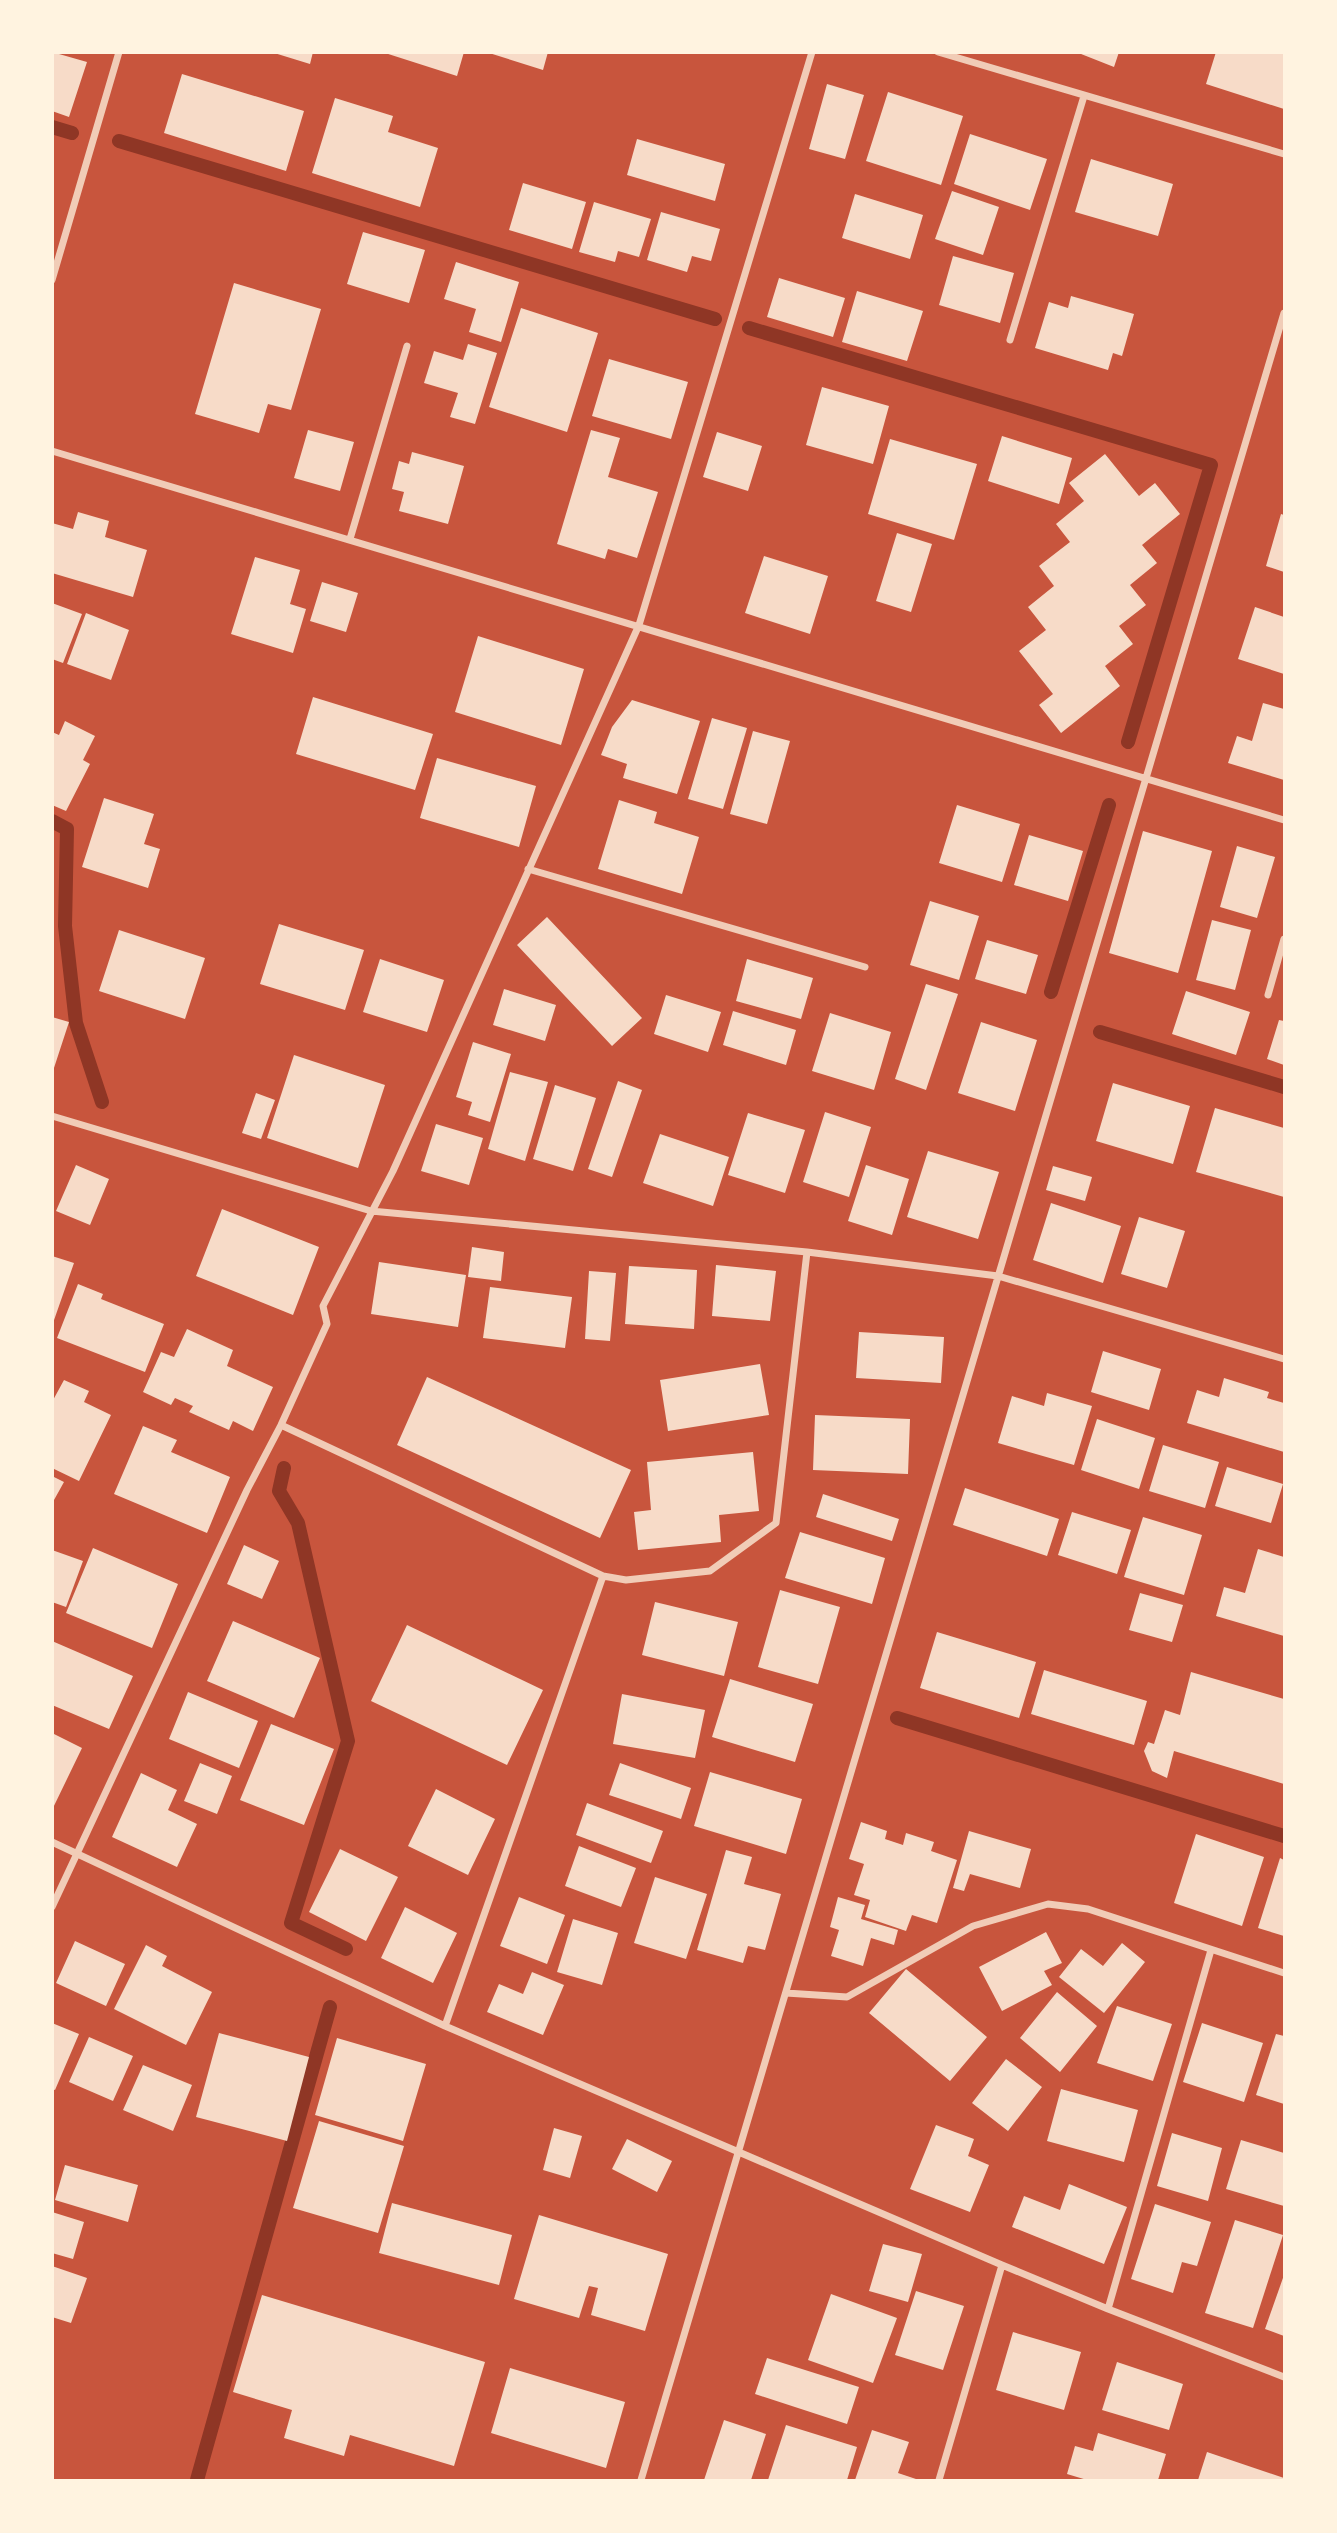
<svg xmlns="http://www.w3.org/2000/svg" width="1337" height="2533" viewBox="0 0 1337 2533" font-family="'Titillium Web',sans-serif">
  <rect width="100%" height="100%" fill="#c8553d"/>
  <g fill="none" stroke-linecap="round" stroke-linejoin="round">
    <!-- stream -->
    <path stroke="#8f3625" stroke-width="14" d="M52 127 72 133
      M119 141 715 319
      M749 328 1211 465 1128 742
      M52 821 67 829 65 926 76 1023 102 1102
      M1051 992 1109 805
      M1100 1032 1284 1087
      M284 1468 279 1491 298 1523 348 1741 291 1923 346 1949
      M897 1718 1284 1836
      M197 2480 330 2007"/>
  </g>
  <!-- building -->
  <path fill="#f7dbc8" d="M52 52 87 62 69 117 52 111Z
    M271 52H313L310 64Z
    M382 52H464L457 76Z
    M486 52H548L543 70Z
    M1076 52H1119L1114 67Z
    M1216 52H1284V109L1206 84Z
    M182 74 304 111 286 171 164 133Z
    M827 84 864 95 845 159 809 149Z
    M888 92 963 116 941 185 866 161Z
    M335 98 393 116 388 132 438 148 420 207 312 173Z
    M970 134 1047 159 1030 210 954 184Z
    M637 139 725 164 715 201 627 175Z
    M1091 159 1173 184 1158 236 1075 212Z
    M523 183 586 202 572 249 509 230Z
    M952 191 999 207 983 255 935 239Z
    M855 194 923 215 910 259 842 238Z
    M594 202 651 219 639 257 618 251 615 262 579 252Z
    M661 212 720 229 711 261 692 256 687 272 647 260Z
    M363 232 425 250 409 303 347 284Z
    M953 256 1014 273 1000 323 939 305Z
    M456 262 519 282 501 342 469 332 476 309 444 299Z
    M779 278 845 298 833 337 767 317Z
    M234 283 321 309 291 410 268 404 259 433 195 414Z
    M857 291 923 311 907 361 842 342Z
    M1071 296 1134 314 1122 356 1113 353 1108 370 1035 348 1049 302 1068 308Z
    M521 308 598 333 567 432 489 407Z
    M468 344 497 353 475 424 450 417 458 393 424 383 434 351 463 360Z
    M609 359 688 382 671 439 592 416Z
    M822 387 889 406 873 464 806 445Z
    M308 430 354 442 340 491 294 478Z
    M591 430 620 438 608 477 658 492 637 558 608 549 605 559 557 544Z
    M717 432 762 446 748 491 703 477Z
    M1002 436 1072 458 1059 504 988 481Z
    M890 439 977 464 954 540 868 514Z
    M412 452 464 466 448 524 399 511 404 492 392 489 399 461 409 464Z
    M1105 454 1139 496 1155 483 1180 514 1142 545 1157 563 1130 585 1146 605 1119 626 1133 644 1105 666 1120 686 1061 733 1039 705 1053 694 1019 651 1046 630 1028 607 1054 586 1039 566 1070 542 1056 524 1084 501 1069 483Z
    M78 512 109 521 105 537 147 550 133 597 52 573V523L73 529Z
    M1281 514 1284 515V572L1266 566Z
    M897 533 932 544 911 612 876 601Z
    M764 556 828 576 810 634 745 613Z
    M255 557 300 570 290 604 306 609 293 653 231 634Z
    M322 582 358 593 346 632 310 621Z
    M52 603 82 614 63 663 52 659Z
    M1255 607 1284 617V674L1238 659Z
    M86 613 129 630 111 680 67 664Z
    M478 636 584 669 561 745 455 712Z
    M313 697 433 734 415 790 296 754Z
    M632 700 700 721 677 794 623 778 627 764 601 755 612 727Z
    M1263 703 1284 709V780L1228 763 1237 736 1252 741Z
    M712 718 747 728 723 809 688 799Z
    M65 721 95 736 83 760 90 764 66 811 52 805V732L59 735Z
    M753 731 790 741 767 824 730 814Z
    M437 758 536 786 519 847 420 818Z
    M104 798 154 814 144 844 160 849 148 888 82 867Z
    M619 800 657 812 654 823 699 837 682 894 598 869Z
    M957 805 1020 824 1002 882 939 863Z
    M1143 831 1212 851 1178 973 1109 953Z
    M1029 835 1083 851 1068 901 1014 885Z
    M1237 846 1275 857 1257 918 1220 907Z
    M930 901 979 916 959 980 910 965Z
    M547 917 642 1018 612 1046 517 945Z
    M1212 920 1251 930 1235 990 1196 980Z
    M279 924 364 950 345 1010 260 984Z
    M119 930 205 958 185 1019 99 991Z
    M987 940 1038 955 1026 994 975 979Z
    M380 959 444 980 427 1032 363 1012Z
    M747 959 813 978 801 1019 736 1001Z
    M926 984 958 994 926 1090 895 1079Z
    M504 989 556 1005 545 1041 493 1025Z
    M1186 991 1250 1012 1236 1055 1172 1034Z
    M666 995 721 1012 708 1052 654 1034Z
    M733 1011 796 1030 786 1065 723 1045Z
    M830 1013 891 1032 874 1090 812 1071Z
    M52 1017 69 1022 53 1071H52Z
    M1279 1020 1284 1021V1065L1267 1059Z
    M981 1022 1037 1040 1015 1111 958 1093Z
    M473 1042 511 1054 490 1122 468 1115 472 1102 456 1097Z
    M294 1055 385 1085 358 1168 267 1138Z
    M510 1072 548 1082 525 1161 488 1149Z
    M618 1081 642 1090 612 1177 588 1169Z
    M1113 1083 1190 1106 1173 1164 1096 1141Z
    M555 1085 596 1098 573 1171 533 1159Z
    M256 1093 275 1100 261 1139 242 1133Z
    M1215 1108 1284 1128V1197L1196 1172Z
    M825 1112 871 1127 849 1197 803 1182Z
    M748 1113 805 1130 785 1193 728 1175Z
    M436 1124 483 1138 469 1185 421 1171Z
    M660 1134 729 1157 713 1206 643 1183Z
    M928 1151 999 1172 978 1239 907 1217Z
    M76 1165 109 1179 90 1225 56 1211Z
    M866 1165 909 1179 892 1235 848 1221Z
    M1053 1166 1092 1177 1085 1201 1046 1190Z
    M1051 1203 1121 1226 1103 1283 1033 1260Z
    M222 1209 319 1247 293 1315 196 1276Z
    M1139 1217 1185 1231 1167 1288 1121 1274Z
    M472 1247 504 1252 501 1281 468 1277Z
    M52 1256 74 1263 53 1323H52Z
    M379 1262 466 1275 458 1327 371 1314Z
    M716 1265 776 1271 770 1321 712 1316Z
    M629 1266 697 1270 694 1329 625 1324Z
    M589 1271 616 1273 610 1341 585 1339Z
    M78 1284 103 1294 101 1299 164 1324 145 1372 57 1338Z
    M490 1287 572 1297 565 1348 483 1338Z
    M187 1329 233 1350 227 1366 273 1387 253 1431 233 1421 229 1430 189 1412 193 1406 175 1398 171 1405 143 1392 161 1352 174 1357Z
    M859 1332 944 1337 941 1383 856 1378Z
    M1103 1351 1161 1369 1149 1410 1091 1392Z
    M760 1364 769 1415 668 1431 660 1380Z
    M427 1377 631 1470 600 1538 397 1445Z
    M1224 1378 1269 1392 1267 1398 1284 1403V1452L1187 1423 1197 1390 1219 1397Z
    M64 1380 89 1391 84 1402 111 1415 79 1481 52 1468V1402Z
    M1047 1393 1092 1406 1074 1465 998 1443 1012 1396 1044 1406Z
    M815 1415 910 1419 908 1474 813 1470Z
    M1097 1419 1155 1438 1139 1489 1081 1470Z
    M143 1426 177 1440 171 1452 230 1477 207 1533 114 1494Z
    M1163 1445 1219 1462 1205 1508 1149 1491Z
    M753 1452 759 1511 719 1515 721 1542 638 1550 634 1512 651 1510 647 1462Z
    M1227 1467 1283 1484 1271 1523 1215 1506Z
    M52 1476 64 1482 54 1500 52 1499Z
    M965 1488 1059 1519 1047 1556 953 1525Z
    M823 1494 899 1519 892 1541 816 1517Z
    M1072 1512 1131 1530 1117 1574 1058 1555Z
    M1143 1517 1202 1535 1184 1595 1124 1577Z
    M800 1532 885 1558 872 1604 785 1578Z
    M244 1545 279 1561 262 1599 227 1584Z
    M93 1548 178 1584 152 1648 66 1613Z
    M1258 1549 1284 1557V1636L1216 1616 1224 1587 1245 1593Z
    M52 1550 83 1561 66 1607 52 1602Z
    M780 1590 840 1607 818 1684 758 1667Z
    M1140 1593 1183 1605 1172 1642 1129 1630Z
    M655 1602 738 1622 724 1676 642 1655Z
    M233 1621 320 1658 294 1718 207 1681Z
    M407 1625 543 1690 507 1765 371 1701Z
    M937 1632 1036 1662 1019 1718 920 1688Z
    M52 1641 133 1676 109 1729 52 1705Z
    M1044 1670 1147 1701 1134 1745 1031 1714Z
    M1191 1672 1284 1699V1784L1174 1751 1167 1778 1152 1771 1144 1751 1148 1742 1154 1744 1165 1710 1180 1715Z
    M730 1679 813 1704 795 1762 712 1737Z
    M188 1692 258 1721 239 1768 169 1739Z
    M622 1694 705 1710 695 1758 613 1744Z
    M271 1724 334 1749 304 1825 240 1800Z
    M52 1733 82 1748 52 1810Z
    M200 1763 232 1776 217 1814 184 1801Z
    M620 1763 691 1788 681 1819 609 1795Z
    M710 1772 802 1799 786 1854 694 1826Z
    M141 1773 177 1790 168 1810 197 1824 177 1867 112 1837Z
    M436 1789 495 1819 468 1875 408 1846Z
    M587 1803 663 1831 651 1863 576 1835Z
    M861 1822 887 1831 885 1839 903 1845 906 1833 934 1842 931 1851 957 1860 937 1923 912 1915 906 1931 865 1917 870 1900 854 1895 864 1864 849 1859Z
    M969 1831 1031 1849 1020 1888 970 1874 964 1891 953 1888Z
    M1196 1834 1264 1857 1242 1926 1174 1903Z
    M579 1846 636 1868 621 1907 565 1886Z
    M340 1849 398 1877 366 1941 309 1912Z
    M726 1850 752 1857 744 1884 781 1894 765 1950 748 1946 743 1963 697 1950Z
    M1280 1858 1284 1860V1936L1258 1928Z
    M655 1877 707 1894 686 1959 634 1943Z
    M519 1897 565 1915 547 1964 500 1946Z
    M838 1897 865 1905 861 1919 898 1930 894 1945 871 1938 863 1966 831 1956 839 1930 830 1927Z
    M405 1907 457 1933 433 1983 381 1958Z
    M573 1919 618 1933 602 1985 557 1972Z
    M1046 1932 1062 1963 1044 1971 1052 1985 1002 2011 979 1967Z
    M75 1941 125 1964 106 2006 56 1983Z
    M1122 1943 1145 1962 1104 2013 1059 1977 1081 1949 1103 1966Z
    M146 1945 167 1956 162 1966 212 1992 186 2045 114 2009Z
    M906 1969 987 2037 950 2081 869 2013Z
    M532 1972 564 1985 543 2035 487 2012 499 1984 523 1994Z
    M1057 1992 1097 2026 1060 2072 1020 2038Z
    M1117 2006 1172 2024 1153 2081 1097 2063Z
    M52 2023 79 2034 55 2090 52 2089Z
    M1202 2023 1263 2043 1244 2102 1183 2082Z
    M219 2033 309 2057 287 2141 196 2117Z
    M1276 2034 1284 2036V2104L1256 2095Z
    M89 2037 133 2056 113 2101 69 2082Z
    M337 2038 426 2064 403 2141 315 2115Z
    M1006 2059 1042 2087 1008 2131 972 2103Z
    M143 2065 192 2085 173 2131 123 2110Z
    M1061 2089 1138 2110 1124 2162 1047 2141Z
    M319 2121 404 2146 378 2233 293 2208Z
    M936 2125 974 2139 968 2156 989 2165 970 2212 910 2189Z
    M554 2128 582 2136 570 2178 543 2170Z
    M1172 2133 1222 2148 1208 2201 1157 2186Z
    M627 2139 672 2161 657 2192 612 2169Z
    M1241 2140 1284 2153V2206L1226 2189Z
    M65 2165 138 2185 128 2222 55 2200Z
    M1069 2184 1127 2207 1104 2264 1012 2227 1024 2196 1060 2210Z
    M392 2203 512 2235 499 2285 379 2253Z
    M1155 2204 1211 2222 1197 2266 1182 2262 1173 2293 1131 2279Z
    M52 2212 84 2222 73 2259 52 2253Z
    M539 2215 668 2254 645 2331 591 2315 598 2288 589 2286 579 2318 514 2299Z
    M1235 2220 1283 2235 1253 2328 1205 2313Z
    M883 2244 922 2254 908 2302 869 2291Z
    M52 2266 87 2278 71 2323 52 2317Z
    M1284 2275V2336L1265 2329Z
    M916 2291 964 2306 943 2370 895 2355Z
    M831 2294 897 2318 873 2383 808 2360Z
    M262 2295 485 2362 454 2466 350 2435 344 2456 284 2438 292 2410 233 2392Z
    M1013 2332 1081 2352 1064 2410 996 2390Z
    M767 2358 859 2387 847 2424 755 2394Z
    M1117 2362 1183 2384 1169 2430 1102 2410Z
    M510 2368 625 2402 606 2468 491 2433Z
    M724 2420 766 2434 751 2480H704Z
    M786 2425 857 2447 847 2480H768Z
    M872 2430 909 2442 898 2473 919 2480H855Z
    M1098 2433 1166 2454 1158 2480H1087L1067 2474 1075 2446 1093 2451Z
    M1207 2452 1284 2478V2480H1198Z"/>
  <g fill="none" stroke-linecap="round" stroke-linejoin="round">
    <!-- minor -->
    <path stroke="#f1ccb7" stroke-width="7" d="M938 52 1284 154
      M52 280 119 52
      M1010 340 1084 96
      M52 451 1284 820
      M350 539 407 346
      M528 869 865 967
      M1268 995 1284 939
      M52 1116 371 1211 807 1252 998 1276 1284 1359
      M281 1425 603 1576 626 1580 710 1571 776 1523 807 1252
      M52 1842 445 2026 1002 2265 1108 2309 1284 2377
      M52 1907 247 1490 281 1425 327 1324 323 1306 393 1171 639 625 812 52
      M786 1993 847 1997 973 1926 1048 1904 1088 1909 1284 1973
      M445 2026 603 1576
      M1108 2309 1211 1950
      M641 2480C852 1757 1073 1036 1284 313
      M939 2480 1002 2265"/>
  </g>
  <!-- border -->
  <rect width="1337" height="2533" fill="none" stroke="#fff3e0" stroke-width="108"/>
</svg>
